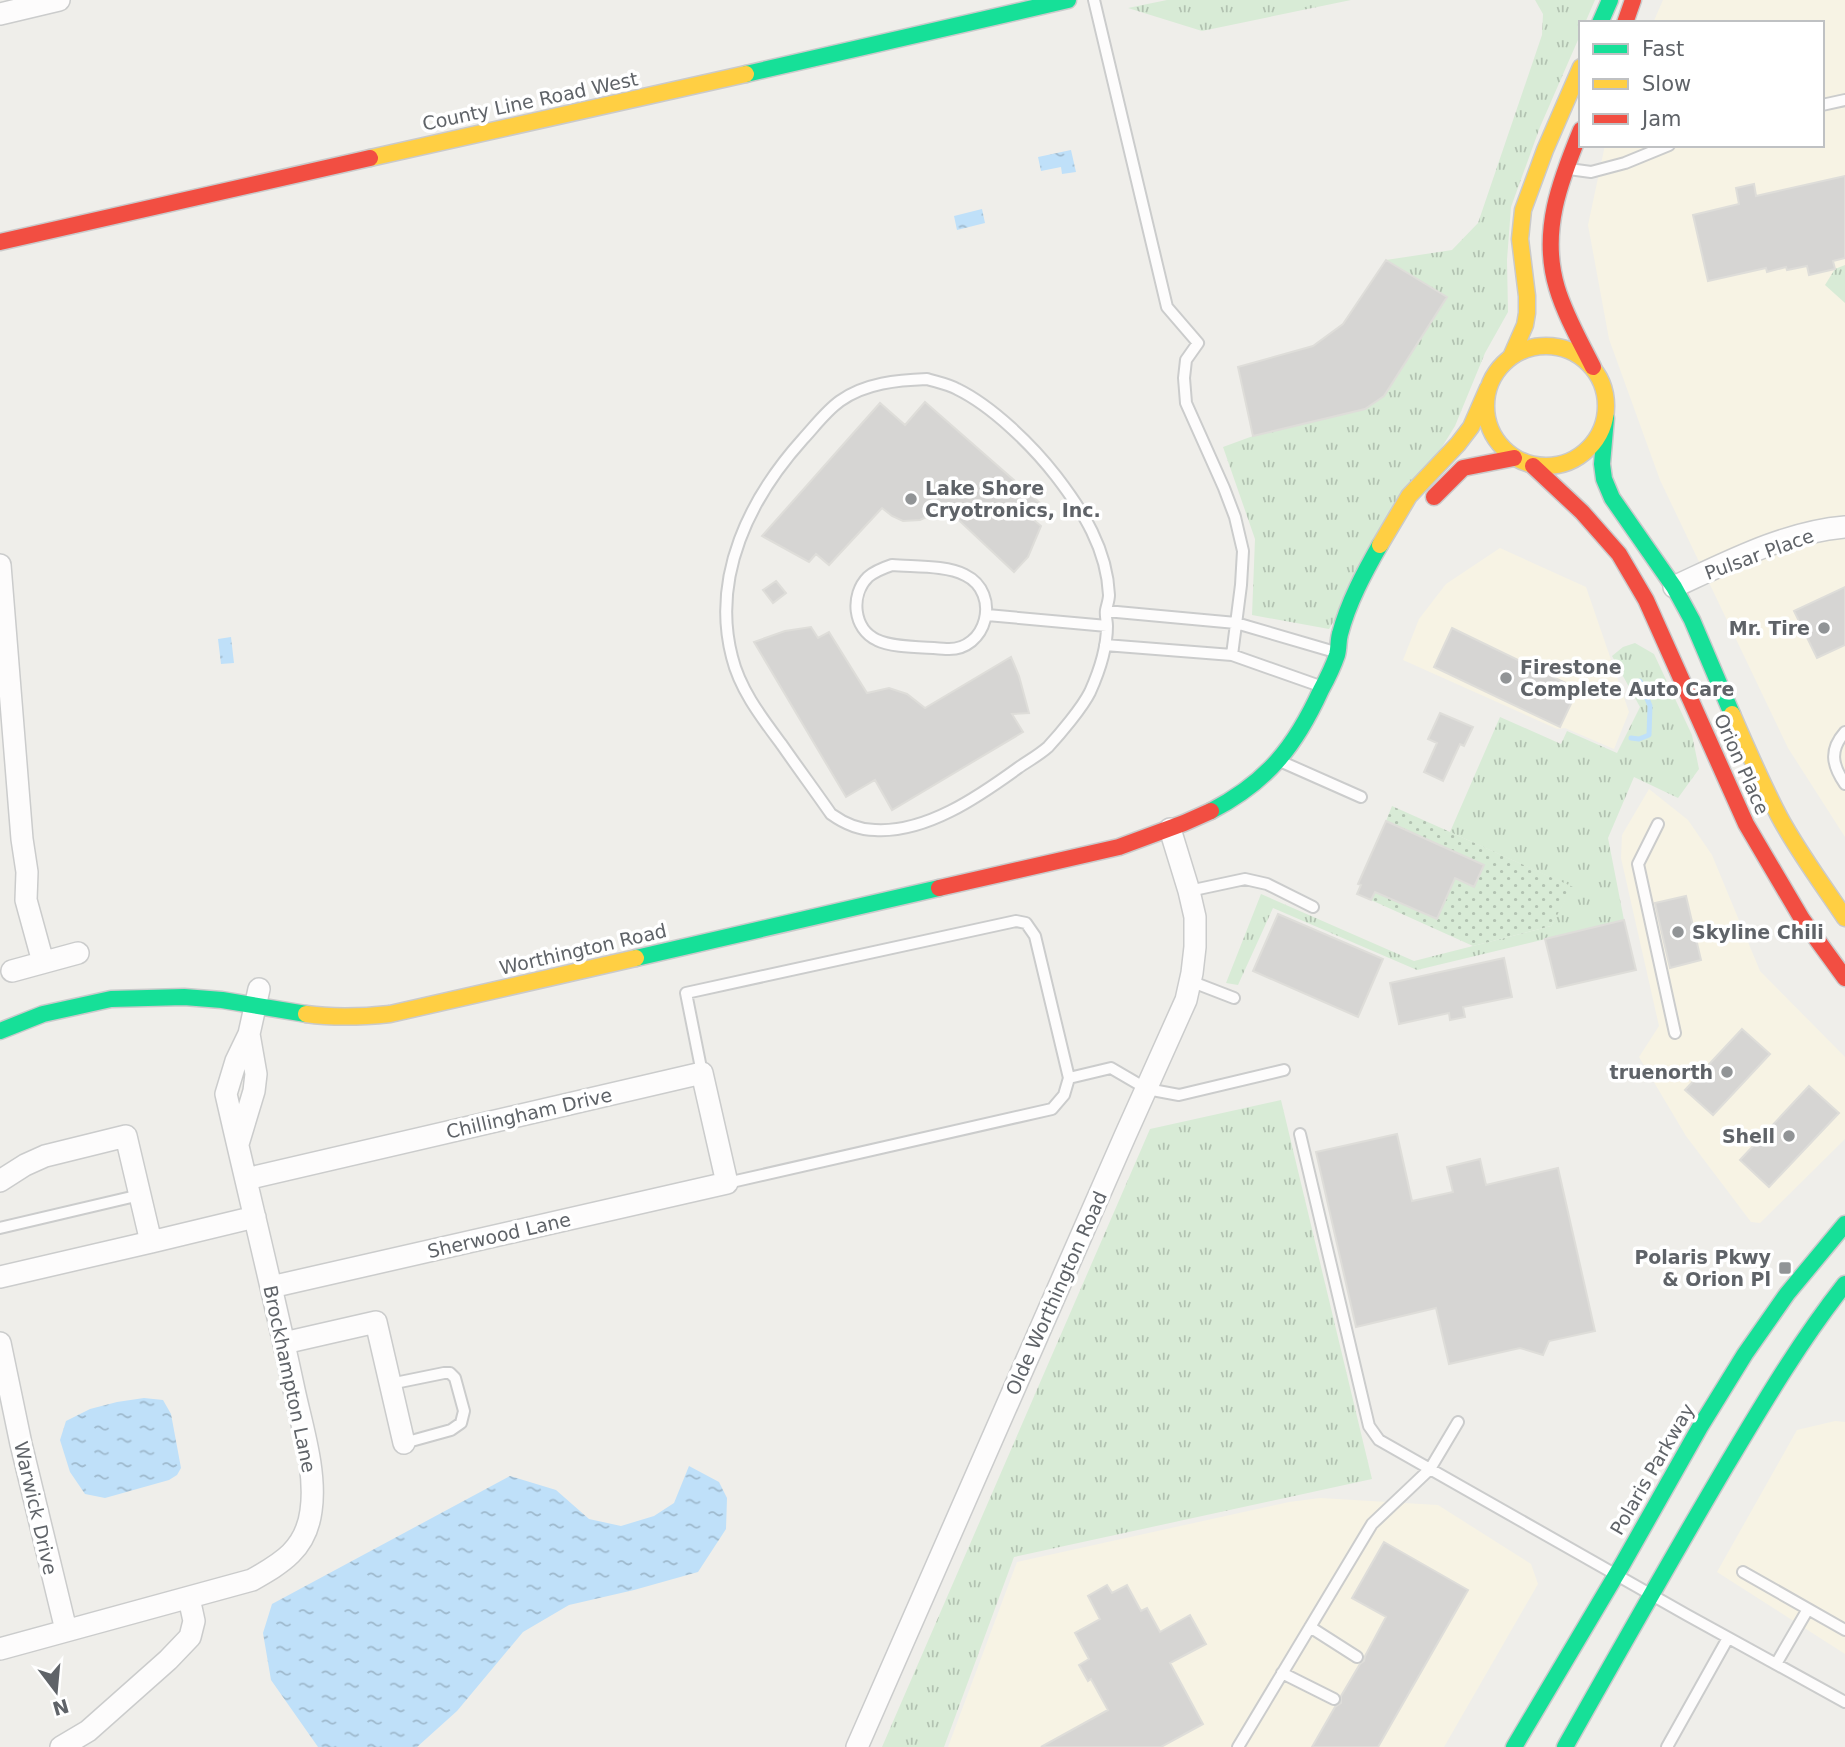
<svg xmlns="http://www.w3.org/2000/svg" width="1845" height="1747" viewBox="0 0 1845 1747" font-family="'DejaVu Sans',sans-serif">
  <defs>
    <pattern id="grass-tufts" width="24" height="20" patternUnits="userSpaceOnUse" patternTransform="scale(1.75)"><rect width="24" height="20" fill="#d8ebd6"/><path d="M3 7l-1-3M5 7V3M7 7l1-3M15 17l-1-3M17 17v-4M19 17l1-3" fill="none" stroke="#b2c2b1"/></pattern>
    <pattern id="park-dots" width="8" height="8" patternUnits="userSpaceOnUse" patternTransform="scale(1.75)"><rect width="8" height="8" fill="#d8ebd6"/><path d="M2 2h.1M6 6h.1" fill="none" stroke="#b2c2b1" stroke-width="1.8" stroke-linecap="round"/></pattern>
    <pattern id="water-ripples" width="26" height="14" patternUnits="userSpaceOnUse" patternTransform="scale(1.75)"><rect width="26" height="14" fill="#bfe0f9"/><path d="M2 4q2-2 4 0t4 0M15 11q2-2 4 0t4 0" fill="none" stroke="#9eb9cd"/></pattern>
  </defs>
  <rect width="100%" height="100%" fill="#efeeea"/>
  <!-- commercial -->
  <path fill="#f7f3e4" d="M1663 0H1845V837L1788 748 1660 480 1609 339 1588 225 1605 145H1822V23H1653Z
    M1500 548 1586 587 1629 712 1614 749 1565 728 1557 729 1403 660 1419 619 1446 584Z
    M1649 789 1688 820 1712 855 1760 971 1845 1057V1139L1760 1223 1751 1222 1686 1136 1639 1057 1659 1026 1621 858 1622 835Z
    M1835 1421 1845 1422V1654L1717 1572 1797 1430Z
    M1320 1498 1438 1505 1531 1564 1538 1584 1444 1747H948L1017 1562 1289 1502Z"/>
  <!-- grass -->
  <path fill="url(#grass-tufts)" d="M1167 0H1351L1202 31 1128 8Z
    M1535 0H1595L1585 23H1581V33L1540 127 1511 207 1507 260 1508 312 1485 353 1455 426 1329 629 1252 615 1255 539 1223 447 1253 436 1365 409 1384 396 1447 297 1386 260 1452 250 1478 223 1542 35 1543 14Z
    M1845 265V303L1825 285 1835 269Z
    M1635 643 1654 654 1692 735 1699 769 1678 798 1634 777 1608 838 1624 920 1417 970 1273 908 1238 985 1226 983 1261 894 1414 961 1551 926 1572 887 1450 832 1500 717 1561 744 1567 731 1617 753 1640 707 1612 656 1623 647Z
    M1281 1100 1372 1479 1014 1557 944 1747H882L1150 1129Z"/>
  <!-- park -->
  <path fill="url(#park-dots)" d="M1392 806 1573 887 1551 926 1473 946 1371 900 1375 892 1455 878 1474 887 1484 865 1386 821Z"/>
  <!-- water -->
  <path fill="url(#water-ripples)" d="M1071 150 1076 172 1062 174 1061 167 1041 171 1038 157Z
    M982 209 985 223 957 230 954 216Z
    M231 637 234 663 221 664 218 639Z
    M144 1398 163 1400 171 1414 181 1468 177 1475 169 1480 105 1498 85 1494 70 1472 60 1440 66 1421 90 1409 117 1402Z
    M689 1466 719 1482 727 1498 726 1529 698 1572 634 1590 569 1605 523 1632 457 1711 417 1747H318L271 1680 263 1633 272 1604 510 1476 556 1490 589 1519 621 1526 654 1516 674 1503Z"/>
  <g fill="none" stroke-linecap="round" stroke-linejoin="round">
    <!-- stream -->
    <path stroke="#bfe0f9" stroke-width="5" d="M1631 738 1639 739 1649 735 1650 706 1640 681"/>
  </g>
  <!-- building -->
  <path fill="#d6d5d3" stroke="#deddd9" stroke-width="2" d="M1845 176V258L1833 261 1835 269 1809 275 1807 266 1787 270 1786 267 1767 272 1766 268 1708 281 1693 215 1739 204 1736 188 1754 184 1756 196Z
    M1386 260 1447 297 1384 396 1365 409 1253 436 1238 367 1313 346 1343 324Z
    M925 402 1040 503 1029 516 1041 526 1028 557 1014 572 946 508 920 520 903 521 892 516 882 508 829 565 816 554 809 562 762 536 880 403 905 425Z
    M776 581 786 593 773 603 763 590Z
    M1845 587V645L1817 658 1794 611Z
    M811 627 818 638 829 632 867 693 889 688 907 694 925 708 1011 657 1019 676 1029 713 1012 714 1023 732 892 810 875 780 846 797 754 642 785 631Z
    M1452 628 1578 689 1560 727 1434 667Z
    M1440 713 1473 727 1464 746 1460 744 1443 781 1424 772 1437 743 1428 739Z
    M1386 821 1484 865 1474 887 1455 878 1437 919 1375 892 1371 900 1357 894 1361 885 1358 884Z
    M1686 896 1701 960 1670 968 1655 903Z
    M1278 914 1383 959 1358 1017 1253 971Z
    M1624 920 1636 970 1557 988 1545 939Z
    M1504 958 1512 997 1463 1007 1465 1017 1450 1020 1449 1013 1399 1024 1390 983Z
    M1742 1029 1770 1054 1713 1115 1685 1090Z
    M1809 1086 1839 1113 1769 1187 1740 1160Z
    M1397 1134 1412 1201 1453 1192 1447 1167 1480 1159 1486 1185 1558 1168 1595 1331 1549 1341 1543 1355 1520 1348 1449 1364 1436 1308 1356 1327 1316 1152Z
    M1384 1542 1468 1590 1378 1747H1312L1335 1707 1341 1703V1696L1360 1664 1364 1661 1365 1656 1386 1617 1352 1598Z
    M1107 1585 1112 1593 1127 1585 1141 1611 1147 1608 1160 1632 1190 1615 1206 1644 1170 1663 1203 1724 1161 1747H1041L1108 1710 1091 1679 1088 1681 1079 1665 1089 1659 1075 1633 1100 1619 1088 1596Z"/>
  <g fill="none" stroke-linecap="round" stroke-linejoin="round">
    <!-- lane casing -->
    <g stroke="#cbcccc" stroke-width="14">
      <path id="lane" d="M1094 0 1167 307 1198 343 1186 360 1184 378 1186 403 1224 488 1235 517 1243 551 1241 585 1232 655
        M1822 105 1845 100
        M1569 169 1591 172 1625 163 1669 145
        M927 379C937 382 948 384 957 389 992 406 1032 445 1056 476 1083 511 1107 549 1109 595 1109 600 1107 605 1106 610 1105 615 1107 621 1107 626 1107 648 1099 672 1090 692 1082 708 1060 734 1048 747 1039 755 1028 761 1018 768 978 797 926 833 875 830 858 830 845 824 831 814 815 791 798 768 782 745 762 718 740 690 732 657 711 576 750 498 803 439 815 426 826 411 840 401 865 383 898 380 927 379Z
        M892 565C913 567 946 565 965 575 1002 593 987 652 946 649 927 647 892 648 877 640 853 629 850 595 868 577 875 571 883 568 892 565Z
        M1106 611 1236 623 1335 652
        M987 615 1107 626
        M1105 645 1232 655 1320 686
        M1845 732C1829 750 1832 765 1845 784
        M1282 762 1361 797
        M1658 824 1638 864 1675 1033
        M1189 891 1245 879 1267 884 1313 907
        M1190 981 1234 998
        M702 1073 686 993 1016 921 1026 923 1035 936 1069 1078 1064 1095 1052 1109 727 1183
        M1069 1078 1111 1068 1147 1089 1179 1095 1284 1070
        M1300 1134 1369 1426 1379 1440 1687 1615 1845 1702
        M0 1228 140 1195
        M390 1384 444 1373H450L455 1378 464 1411 461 1423 451 1430 404 1443
        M1743 1572 1845 1630
        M1310 1627 1357 1657
        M1776 1664 1808 1609
        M1282 1673 1334 1699
        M1238 1747 1372 1524 1430 1469 1458 1422
        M1667 1747 1728 1638"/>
    </g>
    <!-- street casing -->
    <g stroke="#cbcccc" stroke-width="24">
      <path id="street" d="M0 14 59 0
        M0 565 22 839 27 872 26 900 43 962
        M1674 587C1728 562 1785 532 1845 527
        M12 971 78 953
        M238 1144 254 1091 256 1074 249 1034
        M246 1179 702 1073 727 1183 271 1287
        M0 1181 25 1165 45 1156 126 1136 151 1242 0 1277
        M151 1242 255 1217
        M0 1343 21 1444 66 1630
        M284 1343 376 1322 404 1443
        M0 1649 252 1580C282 1563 306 1549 311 1511 317 1471 301 1424 293 1385 272 1287 248 1191 226 1094L236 1061 249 1034 259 989
        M61 1747 88 1731 168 1660 190 1637 194 1621 189 1598
        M857 1747 1125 1136 1186 1000 1192 973 1195 947V917L1189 891 1170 829"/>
    </g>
    <!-- fast casing -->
    <g stroke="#cacacb" stroke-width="19">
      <path id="fast" d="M1600 23 1610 0
        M746 74 1068 0
        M1606 418 1602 464 1604 479 1612 498 1674 587 1692 620 1732 714
        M1211 811C1267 782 1295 747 1321 690 1327 679 1333 667 1337 655 1339 648 1338 641 1340 634 1348 603 1364 573 1380 545
        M636 958 939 888
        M0 1031 43 1014 111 999 184 997 222 1000 306 1014
        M1514 1747 1622 1565 1700 1427 1745 1354 1787 1294 1845 1224
        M1565 1747C1618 1653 1671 1559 1726 1466 1763 1404 1800 1341 1845 1284"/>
    </g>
    <!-- slow casing -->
    <g stroke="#cacacb" stroke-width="19">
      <path id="slow" d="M370 158 746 74
        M1486 406a60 60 0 1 1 120 0a60 60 0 1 1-120 0Z
        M1511 357 1525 325 1527 313V296L1520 239 1523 210 1545 150 1581 67
        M1380 545 1409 496 1458 444 1471 427 1488 388
        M1732 714C1747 749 1762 784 1780 818 1799 853 1823 885 1845 918
        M306 1014C334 1018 362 1017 390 1014L636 958"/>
    </g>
    <!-- jam casing -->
    <g stroke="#cacacb" stroke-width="19">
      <path id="jam" d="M1625 23 1633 0
        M1581 130C1560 181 1540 232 1557 288 1565 315 1580 341 1593 367
        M0 242 370 158
        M1533 466 1582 512 1619 554 1646 600 1746 824 1802 919 1845 978
        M1434 497 1463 468 1514 458
        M939 888 1119 847 1184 823 1211 811"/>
    </g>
    <!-- lane -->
    <use href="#lane" stroke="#fdfcfc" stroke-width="10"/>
    <!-- street -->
    <use href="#street" stroke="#fdfcfc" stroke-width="21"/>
    <!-- fast -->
    <use href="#fast" stroke="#16e098" stroke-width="16"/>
    <!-- slow -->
    <use href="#slow" stroke="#ffcf43" stroke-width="16"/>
    <!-- jam -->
    <use href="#jam" stroke="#f24e42" stroke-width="16"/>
  </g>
  <!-- markers -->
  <g fill="#919496" stroke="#fff" stroke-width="2.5">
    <circle cx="911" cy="499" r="7"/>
    <circle cx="1824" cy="628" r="7"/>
    <circle cx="1506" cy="678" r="7"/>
    <circle cx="1678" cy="932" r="7"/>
    <circle cx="1727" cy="1072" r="7"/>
    <circle cx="1789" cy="1136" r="7"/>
    <rect x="1778" y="1261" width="14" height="14" rx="3.5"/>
  </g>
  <g text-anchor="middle" stroke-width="7" stroke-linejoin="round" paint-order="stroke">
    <!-- street labels -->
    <g font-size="19" fill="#5f6368" stroke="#fff">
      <text transform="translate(530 101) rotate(-12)" y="7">County Line Road West</text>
      <text transform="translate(1759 554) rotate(-20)" y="7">Pulsar Place</text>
      <text transform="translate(1742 764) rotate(66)" y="7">Orion Place</text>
      <text transform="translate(583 949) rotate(-13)" y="7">Worthington Road</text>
      <text transform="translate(529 1113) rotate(-13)" y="7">Chillingham Drive</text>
      <text transform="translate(499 1235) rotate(-13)" y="7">Sherwood Lane</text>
      <text transform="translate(1056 1293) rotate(-66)" y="7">Olde Worthington Road</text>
      <text transform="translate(290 1379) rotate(78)" y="7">Brockhampton Lane</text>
      <text transform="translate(1652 1469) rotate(-60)" y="7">Polaris Parkway</text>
      <text transform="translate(36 1508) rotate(77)" y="7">Warwick Drive</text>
    </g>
    <!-- poi labels -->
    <g font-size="19" font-weight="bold" fill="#5f6368" stroke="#fff" text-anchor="end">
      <text x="925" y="495" text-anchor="start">Lake Shore<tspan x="925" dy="22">Cryotronics, Inc.</tspan></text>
      <text x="1810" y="635">Mr. Tire</text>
      <text x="1520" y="674" text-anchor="start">Firestone<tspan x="1520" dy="22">Complete Auto Care</tspan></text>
      <text x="1692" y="939" text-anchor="start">Skyline Chili</text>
      <text x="1713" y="1079">truenorth</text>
      <text x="1775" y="1143">Shell</text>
      <text x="1771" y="1264">Polaris Pkwy<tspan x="1771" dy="22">&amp; Orion Pl</tspan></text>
    </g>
  </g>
  <!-- legend -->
  <rect x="1579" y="21" width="245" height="126" fill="#ffffff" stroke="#bfc1c3" stroke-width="2"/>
  <rect x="1593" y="44" width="35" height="10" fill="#16e098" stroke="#bfc1c3" stroke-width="2"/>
  <text x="1642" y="56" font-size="21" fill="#5f6368">Fast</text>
  <rect x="1593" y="79" width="35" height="10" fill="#ffcf43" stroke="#bfc1c3" stroke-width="2"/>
  <text x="1642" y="91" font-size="21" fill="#5f6368">Slow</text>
  <rect x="1593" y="114" width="35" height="10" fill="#f24e42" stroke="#bfc1c3" stroke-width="2"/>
  <text x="1642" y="126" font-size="21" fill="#5f6368">Jam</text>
  <!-- north arrow -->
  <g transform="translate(56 1691) rotate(164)" stroke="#ffffff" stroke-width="5" paint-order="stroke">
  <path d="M0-5L12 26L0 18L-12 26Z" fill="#5f6368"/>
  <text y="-10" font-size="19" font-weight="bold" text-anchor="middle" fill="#5f6368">N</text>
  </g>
</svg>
